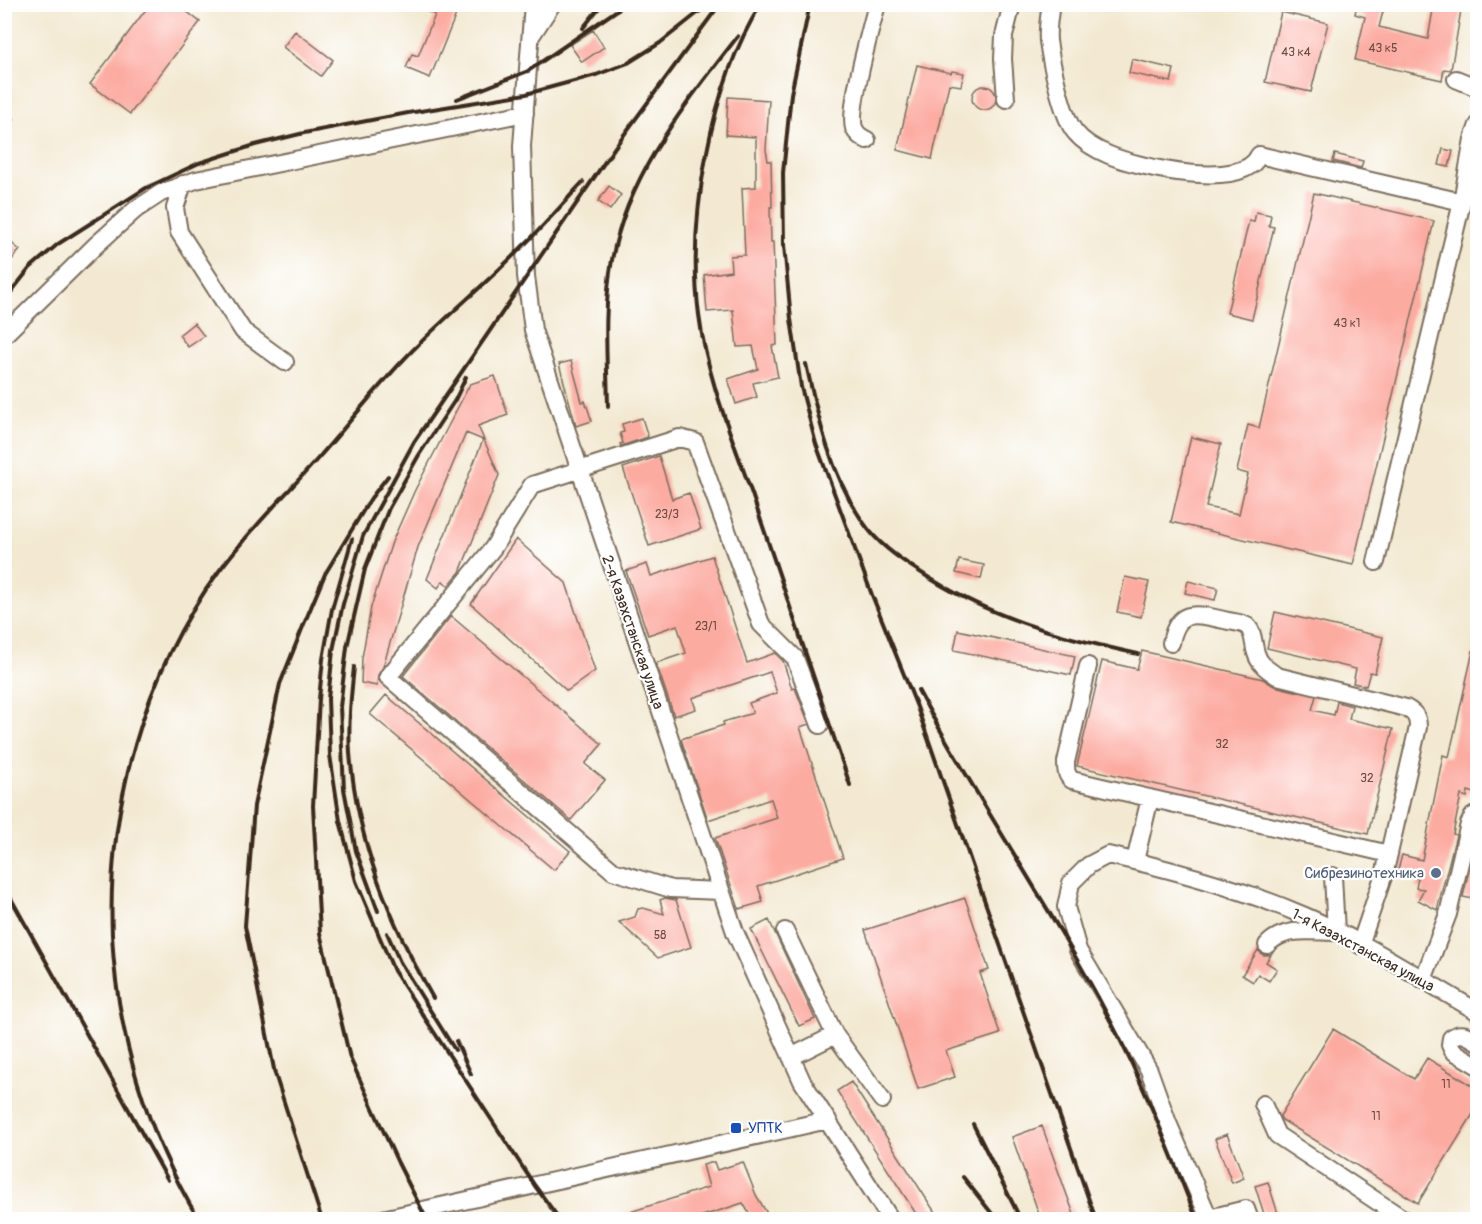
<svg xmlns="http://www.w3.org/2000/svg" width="1482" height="1224" viewBox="0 0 1482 1224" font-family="Pangolin,sans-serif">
  <rect width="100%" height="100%" fill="#fff"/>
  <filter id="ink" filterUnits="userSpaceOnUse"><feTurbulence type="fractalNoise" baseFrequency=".0167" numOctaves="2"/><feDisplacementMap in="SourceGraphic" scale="12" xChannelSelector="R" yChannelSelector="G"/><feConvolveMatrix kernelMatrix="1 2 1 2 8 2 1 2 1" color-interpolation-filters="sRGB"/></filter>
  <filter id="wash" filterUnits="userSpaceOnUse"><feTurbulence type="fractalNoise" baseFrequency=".008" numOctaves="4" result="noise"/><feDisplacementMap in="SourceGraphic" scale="24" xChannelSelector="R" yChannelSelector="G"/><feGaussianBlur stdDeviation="1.35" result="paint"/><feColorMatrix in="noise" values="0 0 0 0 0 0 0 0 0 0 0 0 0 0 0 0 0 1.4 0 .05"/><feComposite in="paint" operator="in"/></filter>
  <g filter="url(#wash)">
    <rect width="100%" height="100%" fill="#f3e9d2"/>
    <g id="blocks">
      <!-- building -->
      <path fill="#fcaba1" d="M150 4H177L200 22 130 114 90 84Z
        M411 4H440L457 12 430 78 406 68 412 54 418 56 435 15Z
        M1357 4H1385L1379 27 1428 39 1434 4H1462L1451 70 1444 69 1442 80 1355 60 1365 17 1355 14Z
        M1281 12 1328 23 1311 92 1265 82Z
        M593 30 604 47 582 62 570 45Z
        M295 31 333 60 321 76 283 47Z
        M1132 59 1174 69 1171 82 1129 73Z
        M917 65 951 73 952 71 964 73 961 86 949 84 932 159 897 150Z
        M972 98a12 12 0 1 1 24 0a12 12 0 1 1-24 0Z
        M728 97 769 100 766 150 768 161H771L772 207H770L771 242H773L777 345 772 346 778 377 753 383 757 397 736 404 728 379 758 369 753 346 737 347 733 310 707 312 704 275 731 271 730 256 745 255 742 188 756 187V137L726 135Z
        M1443 149 1453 151 1449 167 1439 165Z
        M1335 154 1363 161 1361 168 1333 161Z
        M609 186 621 195 610 210 598 201Z
        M1314 193 1434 221 1353 565 1171 522 1191 437 1221 444 1206 507 1239 514 1248 474 1237 471 1248 425 1259 428Z
        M1256 212 1271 215 1269 226 1274 227 1252 319 1227 313 1249 221 1254 222Z
        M9 241 20 250 4 269V247Z
        M194 323 204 336 188 347 179 335Z
        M571 361 582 402 585 401 592 421 576 426 559 364Z
        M495 376 508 415 478 426 499 475 460 572 448 586 443 581 438 588 427 579 483 440 466 433 418 547 383 667 378 675 377 686 361 683 362 658 371 607 392 542 415 490 470 384Z
        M642 418 648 437 621 446 620 444 623 443 620 433 624 432 622 424Z
        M659 456 672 499 689 493 701 529 649 546 623 468Z
        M516 539 566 583 595 671 567 691 471 604Z
        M712 556 747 663 775 653 783 661 792 689 795 688 809 724 800 727 843 858 758 886 763 902 739 909 715 838 777 818 771 799 708 820 681 739 724 725 723 722 753 713 749 703 777 693 770 672 692 698 696 709 674 716 656 663 686 653 677 625 648 635 626 571 647 564 651 576Z
        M959 560 984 565 981 579 956 573Z
        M1125 577 1149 582 1141 617 1117 612Z
        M1188 581 1218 588 1215 600 1185 593Z
        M1275 612 1383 637 1375 673 1370 672 1366 686 1353 683 1356 669 1267 648Z
        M451 616 602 744 585 764 605 780 571 820 403 676Z
        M958 630 1075 656 1071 675 954 650Z
        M1142 651 1263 679 1274 686 1316 696 1312 710 1334 715 1337 702 1352 706 1349 719 1393 729 1368 834 1077 766 1102 661 1137 669Z
        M1473 651 1478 652V794L1468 791 1467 797 1461 795 1453 834 1456 835 1437 910 1418 900 1424 889 1416 888 1418 878 1397 874 1402 855 1422 860 1443 755 1449 757Z
        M386 695 570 851 554 870 370 714Z
        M1476 839H1478V900L1463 897Z
        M665 898 676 900 691 947 658 958 619 922 635 917 638 909 643 908 664 914 660 900Z
        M965 898 989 970 980 973 1000 1034 946 1051 955 1077 918 1089 865 930Z
        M769 920 815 1019 799 1026 751 929Z
        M1258 950 1263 955H1271L1266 962 1277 969 1269 981 1258 974 1253 982 1242 975Z
        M1333 1029 1414 1079 1427 1058 1478 1089V1106L1418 1203 1282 1120 1280 1116Z
        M851 1082 940 1220H920L837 1091Z
        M1042 1126 1076 1220H1041L1012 1137Z
        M1227 1134 1244 1178 1232 1183 1215 1139Z
        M714 1162 717 1170 743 1162 756 1195 771 1220H753L743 1203 690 1220H614V1217L709 1187 703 1165Z
        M1268 1182 1280 1220H1266L1255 1186Z"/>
    </g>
  </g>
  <g filter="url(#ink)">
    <use href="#blocks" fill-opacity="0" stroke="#7b6d5d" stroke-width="1.5"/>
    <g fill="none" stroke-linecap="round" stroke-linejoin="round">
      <!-- minor casing -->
      <g stroke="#7b6d5d" stroke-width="20">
        <path id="minor" d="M533 4 522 146 526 276 533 330 735 932 802 1081 891 1220
          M1051 4C1049 16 1047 29 1048 41 1051 62 1062 116 1075 132 1083 142 1097 150 1109 155 1137 167 1244 192 1259 155L1462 202
          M531 36 552 4
          M1456 79 1478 88
          M1006 99 1003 59 1004 36 1012 4
          M867 140C861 137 857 135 854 128 848 108 871 28 877 4
          M183 184 175 208 179 232 243 331 285 362
          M4 335 96 245 135 210 161 193 196 180 525 113
          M1376 562 1462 202 1473 139 1478 125
          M1171 643C1178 607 1196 614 1224 620 1231 622 1241 622 1247 626 1254 632 1253 644 1256 653 1259 664 1268 670 1277 676L1406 708C1415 713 1418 717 1418 727L1385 871 1360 945
          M1088 666 1066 762C1066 770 1066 775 1072 780L1389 854
          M1135 861 1150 798
          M721 891 671 889 613 871 388 677 493 548 532 485 679 438 695 442 761 624 795 658 820 725
          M785 931 835 1035 791 1057
          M1267 945C1284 926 1313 932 1336 932L1333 876
          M1423 980 1448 914 1469 824 1473 816 1478 814
          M835 1035 882 1100
          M1478 1042C1468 1036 1461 1030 1451 1038L1450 1045 1453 1051 1478 1066
          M1263 1104 1277 1135 1405 1220
          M378 1220 828 1120
          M1250 1220 1246 1209 1209 1218 1168 1123 1149 1070 1078 950 1066 907 1071 883 1089 865 1108 855C1175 870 1242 889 1305 916 1365 942 1421 979 1478 1012"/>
      </g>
      <!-- minor -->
      <use href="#minor" stroke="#fff" stroke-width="16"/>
      <!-- rail -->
      <path stroke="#3b2a1e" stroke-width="4" d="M761 4C710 85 687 221 699 315 707 378 732 437 753 497 785 593 817 689 850 785
        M810 4 791 94 783 173 784 245 791 319 801 387 816 444 872 595 917 707 1096 1220
        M583 28 602 4
        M457 99 528 71 626 4
        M4 135 13 119
        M4 301 30 268 58 244 146 188 199 163 255 145 304 133 408 113 526 94 596 75 628 63 660 43 709 4
        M806 364C818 418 831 475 863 522 876 542 897 557 917 570 987 617 1056 636 1138 654
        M608 406C607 358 603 308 612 260 628 173 685 105 738 36
        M352 539 332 609 323 659 319 699 313 806 320 933 350 1058 398 1163 427 1220
        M354 667C351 695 348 724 350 753 357 842 390 922 433 998
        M918 690C978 802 1051 907 1110 1020 1144 1084 1170 1152 1197 1220
        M4 886 168 1180
        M378 911 356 851 344 789 340 707 347 647 365 569 389 508 419 455 455 400 466 377
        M387 933 400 962 455 1050
        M456 1041 471 1074
        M973 1124 1021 1220
        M963 1177 997 1220
        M199 1220C147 1134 117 1036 112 935 107 809 143 674 219 571 249 530 286 495 320 456 352 420 382 380 417 346 452 311 490 280 524 245 545 225 563 203 583 182
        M322 1220 275 1074 245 926 254 806 280 684 304 624 325 574 371 498 388 476
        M560 1220 535 1186 394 971 356 881 340 821 330 755 328 699 333 650 343 604 363 536 414 442 615 147 720 4"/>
    </g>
  </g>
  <!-- markers -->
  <circle fill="#5c6f8a" stroke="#fff" stroke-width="2" cx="1436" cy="873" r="6"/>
  <rect fill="#1a4fb4" stroke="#fff" stroke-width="2" x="730" y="1122" width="12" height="12" rx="3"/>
  <g text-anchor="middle" stroke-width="4.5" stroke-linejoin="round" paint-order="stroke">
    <!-- number labels -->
    <g font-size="12" fill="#6b4a3f">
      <text x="1383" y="52">43 к5</text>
      <text x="1296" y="56">43 к4</text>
      <text x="1347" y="327">43 к1</text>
      <text x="667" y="518">23/3</text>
      <text x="706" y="630">23/1</text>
      <text x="1222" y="748">32</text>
      <text x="1367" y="782">32</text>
      <text x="660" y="939">58</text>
      <text x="1446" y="1088">11</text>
      <text x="1376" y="1120">11</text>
    </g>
    <!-- street labels -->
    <g font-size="15" fill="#3b2a1e" stroke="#fff">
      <text transform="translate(633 632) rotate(71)" y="5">2-я Казахстанская улица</text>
      <text transform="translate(1363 950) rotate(28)" y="5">1-я Казахстанская улица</text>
    </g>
    <!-- service labels -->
    <g font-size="15" fill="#4e5e75" stroke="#fff" text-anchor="end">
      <text x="1424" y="878">Сибрезинотехника</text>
    </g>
    <!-- transit labels -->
    <g font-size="15" fill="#164399" stroke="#fff" text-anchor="start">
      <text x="748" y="1133">УПТК</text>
    </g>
  </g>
  <!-- margin -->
  <rect width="1482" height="1224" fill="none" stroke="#fff" stroke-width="24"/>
</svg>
